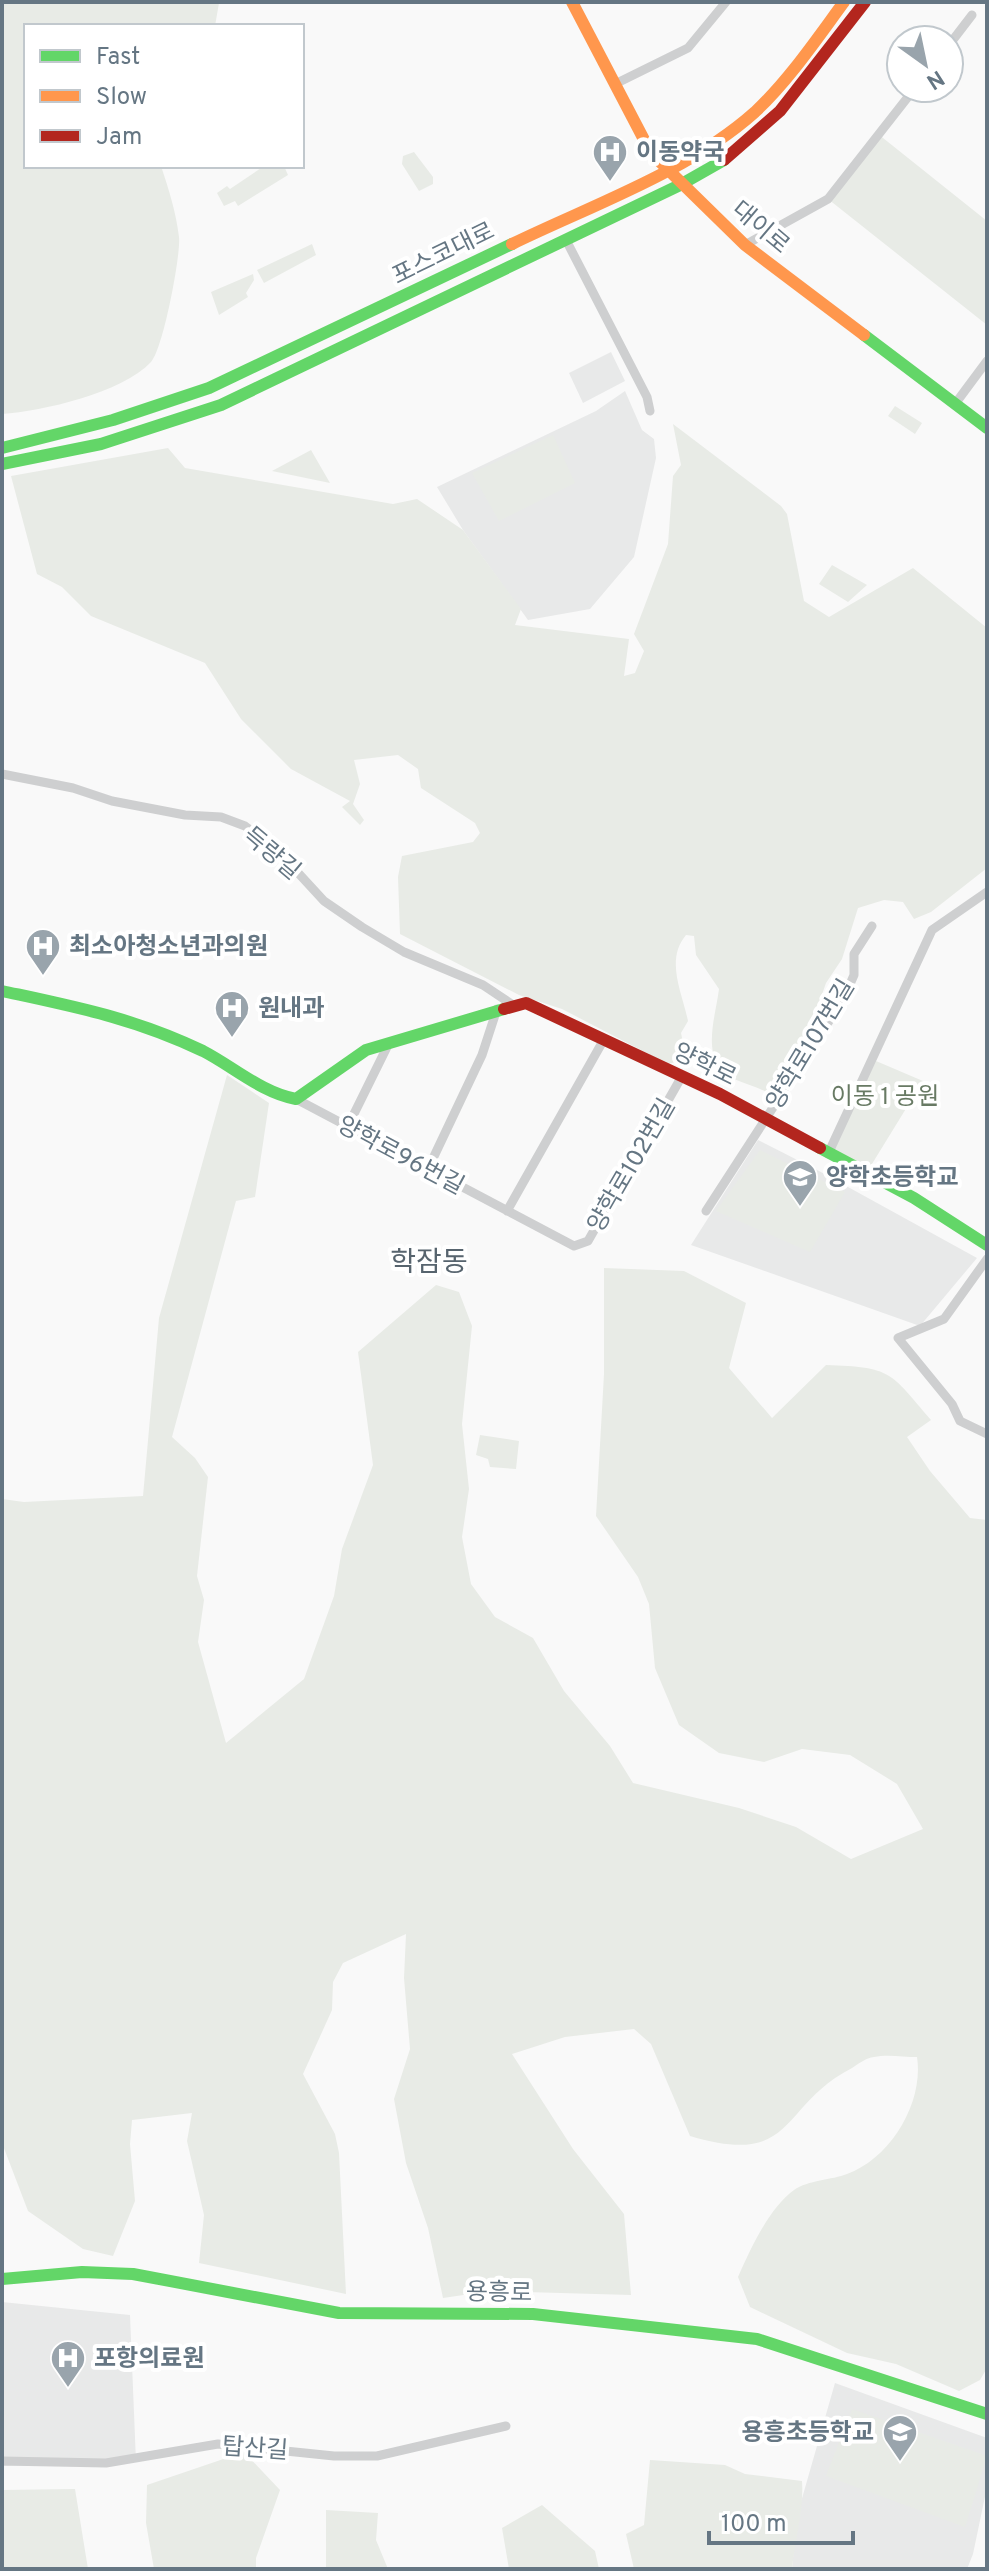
<svg xmlns="http://www.w3.org/2000/svg" width="989" height="2571" viewBox="0 0 989 2571" font-family="Overpass,'Noto Sans KR',sans-serif">
  <rect width="100%" height="100%" fill="#f9f9f9"/>
  <!-- built -->
  <path fill="#e8e9e9" d="M611 352 625 381 583 403 569 373Z
    M625 391 642 430 654 439 656 458 634 557 590 609 528 620 463 530 437 487 596 411Z
    M758 1140 819 1171 977 1258 920 1326 691 1245Z
    M2 2302 130 2315 136 2462 2 2466Z
    M835 2383 987 2438V2487L973 2554 967 2569H792L797 2516Z"/>
  <!-- green -->
  <path fill="#e8ebe6" d="M2 2 219 3 215 26H26V166H161C169 190 176 212 179 237 181 255 163 350 151 362 122 393 43 411 2 414Z
    M878 134 987 221V325L828 199Z
    M414 152 433 177V184L419 191 402 164 403 156Z
    M264 166H284L288 175 238 206 235 201 224 206 217 193 227 186 230 189Z
    M312 244 316 255 264 283 257 270Z
    M253 274 254 280 246 293 248 297 219 315 211 292Z
    M895 406 922 423 915 434 888 416Z
    M673 424 781 506 787 514 804 601 829 617 913 568 987 628V868L931 912 914 919 903 902 884 900 858 908 842 959 826 983 813 1020 773 1096C760 1087 747 1085 734 1079 699 1062 715 1020 719 989L696 955 694 936 686 935C665 960 682 992 688 1021L681 1033 685 1052 679 1061 668 1064 562 1009 519 995 400 934 398 877 402 856 473 842 480 833 475 823 421 788 418 769 398 755 354 760 360 784 353 804 364 820 360 825 342 807 350 801 291 769 241 719 205 663 91 616 62 587 37 574 11 476 168 448 185 468 393 504 417 499 463 530 521 609 515 625 629 639 624 676 635 673 644 651 634 634 668 544 673 476 681 465Z
    M553 435 575 483 499 521 472 473Z
    M311 450 330 483 272 471Z
    M832 565 867 585 848 602 819 584Z
    M876 1061 923 1081 867 1172 828 1154Z
    M227 1075 269 1103 255 1197 236 1201 172 1437 195 1458 208 1477 197 1576 204 1600 198 1642 226 1743 304 1679 334 1596 342 1549 373 1465 358 1352 436 1285 459 1292 472 1326 462 1424 469 1489 462 1537 471 1584 495 1617 533 1638 564 1691 610 1746 633 1783 739 1808 796 1827 851 1859 923 1829 897 1784 850 1755 802 1749 764 1762 719 1753 679 1725 655 1668 649 1604 638 1577 596 1516 604 1374V1268L684 1271 746 1303 729 1368 772 1418 826 1365C892 1367 890 1372 931 1420L907 1437 930 1471 970 1518 987 1520V2368L980 2380 959 2391 896 2364 847 2353 750 2307 738 2277C750 2250 769 2208 794 2190 808 2180 832 2180 847 2174 891 2158 924 2102 917 2057 904 2057 887 2054 874 2057 866 2058 858 2064 852 2068 778 2106 797 2168 690 2136L651 2044 634 2029 565 2037 512 2054 573 2149 624 2214 631 2295 491 2291 443 2298 428 2228 406 2163 394 2099 410 2049 404 1978 406 1934 343 1963 333 1982 332 2010 303 2074 335 2134 339 2153 346 2294 199 2263 204 2215 187 2141 192 2113 132 2120 130 2144 135 2201 113 2256 83 2249 28 2211 2 2143V1499L24 1502 143 1496 159 1318Z
    M760 1150 845 1192 810 1252 716 1211Z
    M480 1435 519 1441 516 1469 490 1467 488 1459 476 1455Z
    M852 2409 987 2456 965 2527 826 2476Z
    M244 2452 280 2490 256 2558V2569H154L146 2523 147 2485Z
    M650 2460 725 2465 745 2474 802 2481C804 2509 795 2540 792 2569H634L626 2534 644 2525Z
    M75 2489 88 2569H2V2490Z
    M542 2505 595 2551 599 2569H509L502 2528Z
    M326 2510 378 2513 376 2540 388 2569H326Z"/>
  <g fill="none" stroke-linecap="round" stroke-linejoin="round">
    <!-- street -->
    <path stroke="#cecfd0" stroke-width="9" d="M949 45 972 15
      M615 84 688 48 726 2
      M566 240 647 397 650 411
      M745 245 828 199 915 88
      M955 404 987 361
      M2 774 73 788 112 801 185 815 221 817 245 826 278 851 324 901 362 927 404 952 483 985 513 1005
      M296 1099 574 1246 588 1241 682 1076
      M348 1126 388 1045
      M828 1154 932 930 987 892
      M428 1169 482 1055 497 1009
      M507 1211 603 1041
      M706 1211 844 998 854 975V954L872 926
      M987 1259 944 1319 898 1338 952 1404 960 1421 987 1434
      M2 2461 106 2463 218 2444 334 2456H377L506 2426"/>
    <!-- fast -->
    <path stroke="#63d668" stroke-width="12" d="M864 335 987 428
      M2 448 113 420 209 388 512 244
      M2 464 101 444 221 405 680 185 724 160
      M2 991C76 1007 134 1018 203 1051 234 1067 262 1093 296 1099L366 1050 504 1009
      M820 1148 914 1198 987 1245
      M2 2279 82 2272 133 2274 339 2313 533 2314 757 2339 987 2414"/>
    <!-- slow -->
    <path stroke="#ff974d" stroke-width="12" d="M572 2 651 153 745 245 864 335
      M512 244C592 205 688 172 755 112 789 80 816 40 844 2"/>
    <!-- jam -->
    <path stroke="#b3261e" stroke-width="12" d="M724 160 780 111 865 2
      M504 1009 526 1003 720 1094 820 1148"/>
  </g>
  <!-- icons -->
  <defs>
    <g id="hospital-pin" transform="scale(1.8)"><path d="M0 17L-7.5 6A9.5 9.5 0 1 1 7.5 6Z" fill="#99a4ac" stroke="#fff"/><path d="M-5-5h3v3.5h4V-5h3V5h-3V1.5h-4V5h-3Z" fill="#fff"/></g>
    <g id="school-pin" transform="scale(1.8)"><path d="M0 17L-7.5 6A9.5 9.5 0 1 1 7.5 6Z" fill="#99a4ac" stroke="#fff"/><path d="M0-5L7-2L0 1L-7-2ZM-4 1L0 2.5L4 1V4Q0 6-4 4Z" fill="#fff"/></g>
  </defs>
  <g fill-rule="evenodd">
    <use href="#hospital-pin" x="610" y="152"/>
    <use href="#hospital-pin" x="43" y="946"/>
    <use href="#hospital-pin" x="232" y="1008"/>
    <use href="#school-pin" x="800" y="1177"/>
    <use href="#hospital-pin" x="68" y="2358"/>
    <use href="#school-pin" x="900" y="2432"/>
  </g>
  <g text-anchor="middle" stroke-width="8" stroke-linejoin="round" paint-order="stroke">
    <!-- poi labels -->
    <g font-size="24" font-weight="bold" fill="#657683" stroke="#fff" text-anchor="start">
      <text x="636" y="160">이동약국</text>
      <text x="69" y="954">최소아청소년과의원</text>
      <text x="258" y="1016">원내과</text>
      <text x="826" y="1185">양학초등학교</text>
      <text x="94" y="2366">포항의료원</text>
      <text x="874" y="2440" text-anchor="end">용흥초등학교</text>
    </g>
    <!-- street labels -->
    <g font-size="24" fill="#657683" stroke="#fff">
      <text transform="translate(761 227) rotate(40)" y="8">대이로</text>
      <text transform="translate(443 253) rotate(-26)" y="8">포스코대로</text>
      <text transform="translate(272 853) rotate(40)" y="8">득량길</text>
      <text transform="translate(810 1044) rotate(-59)" y="8">양학로107번길</text>
      <text transform="translate(705 1064) rotate(26)" y="8">양학로</text>
      <text transform="translate(401 1155) rotate(28)" y="8">양학로96번길</text>
      <text transform="translate(631 1165) rotate(-60)" y="8">양학로102번길</text>
      <text transform="translate(499 2292) rotate(1)" y="8">용흥로</text>
      <text transform="translate(255 2448) rotate(4)" y="8">탑산길</text>
    </g>
    <!-- park labels -->
    <g font-size="24" fill="#687a64" stroke="#fff">
      <text x="885" y="1104">이동 1 공원</text>
    </g>
    <!-- quarter labels -->
    <g font-size="28" fill="#57646e" stroke="#fff">
      <text x="429" y="1271">학잠동</text>
    </g>
  </g>
  <!-- border -->
  <rect width="989" height="2571" fill="none" stroke="#657683" stroke-width="8"/>
  <!-- legend -->
  <rect x="24" y="24" width="280" height="144" fill="#ffffff" stroke="#c1c8cd" stroke-width="2"/>
  <rect x="40" y="50" width="40" height="12" fill="#63d668" stroke="#c1c8cd" stroke-width="2"/>
  <text x="96" y="64" font-size="24" fill="#657683">Fast</text>
  <rect x="40" y="90" width="40" height="12" fill="#ff974d" stroke="#c1c8cd" stroke-width="2"/>
  <text x="96" y="104" font-size="24" fill="#657683">Slow</text>
  <rect x="40" y="130" width="40" height="12" fill="#b3261e" stroke="#c1c8cd" stroke-width="2"/>
  <text x="96" y="144" font-size="24" fill="#657683">Jam</text>
  <!-- north arrow -->
  <g transform="translate(925 64) rotate(147)"><circle r="38" fill="#ffffff" stroke="#c1c8cd" stroke-width="2"/>
  <path d="M0-6L14 30L0 20L-14 30Z" fill="#99a4ac"/>
  <text y="-12" font-size="22" font-weight="bold" text-anchor="middle" fill="#657683">N</text>
  </g>
  <!-- scale -->
  <path d="M709 2531v12h144v-12" fill="none" stroke="#657683" stroke-width="4"/>
  <text x="721" y="2531" font-size="24" fill="#657683" stroke="#ffffff" stroke-width="6" paint-order="stroke">100 m</text>
</svg>
